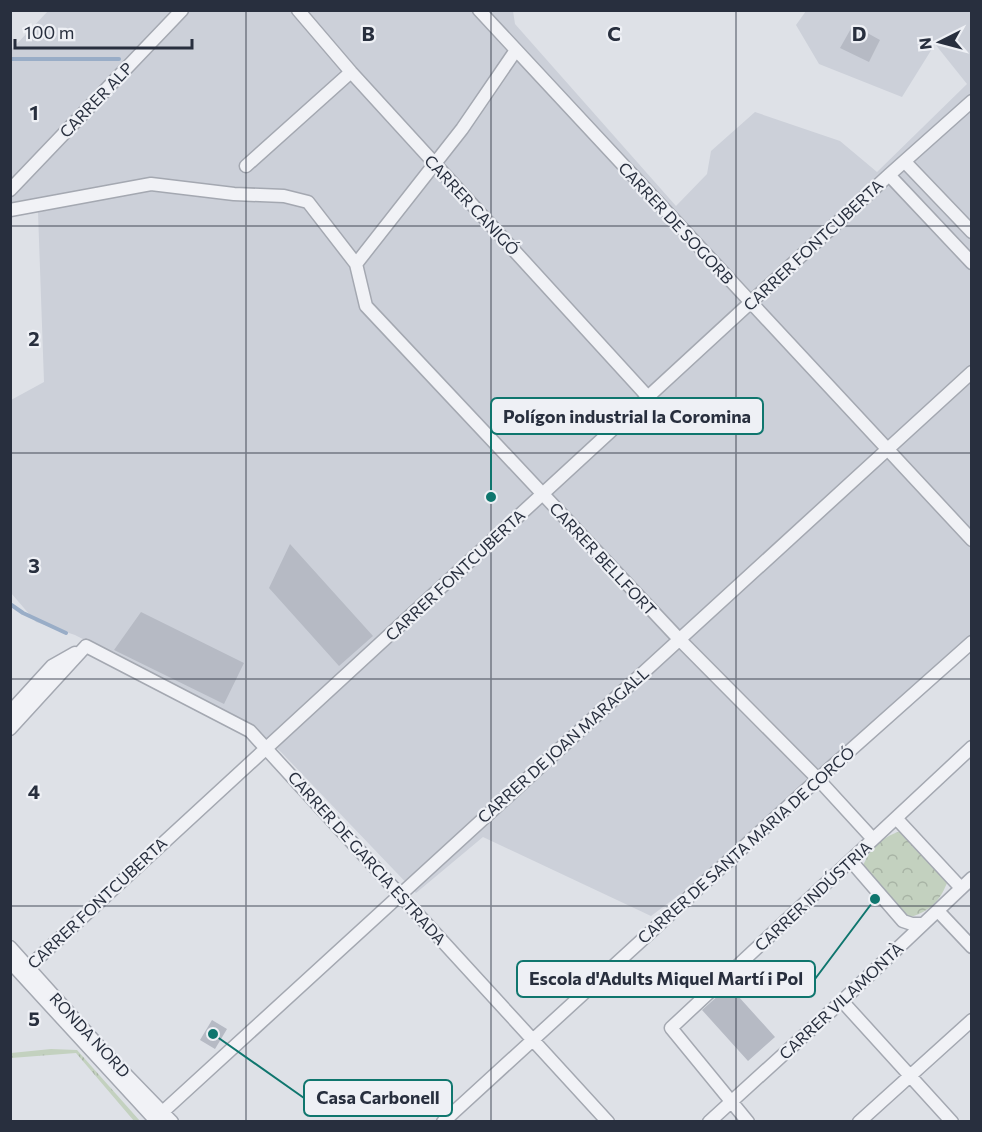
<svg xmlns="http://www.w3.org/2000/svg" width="982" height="1132" viewBox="0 0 982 1132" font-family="Commissioner,sans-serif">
  <defs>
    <pattern id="grass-tufts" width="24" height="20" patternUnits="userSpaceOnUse" patternTransform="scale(1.5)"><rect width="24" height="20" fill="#c3d1bf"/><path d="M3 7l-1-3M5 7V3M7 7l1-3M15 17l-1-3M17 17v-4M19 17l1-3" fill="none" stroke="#a8b4a5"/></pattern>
    <pattern id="park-crowns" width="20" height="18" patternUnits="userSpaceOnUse" patternTransform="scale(1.5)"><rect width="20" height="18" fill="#c3d1bf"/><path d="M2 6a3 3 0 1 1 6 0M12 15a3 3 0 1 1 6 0" fill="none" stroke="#a8b4a5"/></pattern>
  </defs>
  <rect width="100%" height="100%" fill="#dee1e7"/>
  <!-- built -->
  <path fill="#ccd0d9" d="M48 11H513L515 24 676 206 707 174 711 151 755 112 840 141 877 172 967 84 935 44 902 97 819 64 796 25 806 11H971V639L703 887 687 889 651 916 483 837 416 893 281 752 251 726 75 635 36 622 11 593V400L44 382 38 212 11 216V50Z"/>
  <!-- grass -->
  <path fill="url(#grass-tufts)" d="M51 1049 77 1050 140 1121H134L76 1053 11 1058V1053Z"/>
  <!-- park -->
  <path fill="url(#park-crowns)" d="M901 831 947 883C939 903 928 912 908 918L862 868C870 848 880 838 901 831Z"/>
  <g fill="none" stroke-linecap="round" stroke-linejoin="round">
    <!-- stream -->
    <path stroke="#99adc7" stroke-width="4" d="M10 59H119
      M10 604 23 613 66 633"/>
  </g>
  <!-- building -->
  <path fill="#b6bac4" d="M853 25 880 40 869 62 840 48Z
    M290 544 373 636 339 666 269 588Z
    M141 612 244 663 224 704 114 650Z
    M729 986 775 1037 748 1061 702 1010Z
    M212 1020 227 1029 215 1049 200 1040Z"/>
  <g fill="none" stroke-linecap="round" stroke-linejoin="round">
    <!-- minor casing -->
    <g stroke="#a4a8b1" stroke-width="15">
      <path id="minor" d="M298 10 351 72 648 397
        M479 10 972 540
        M905 162 972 232
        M246 166 351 72
        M889 175 972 263
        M10 190 182 10
        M10 210 151 184 234 194 284 196 308 202 356 264 366 306 679 639 818 779 873 839
        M356 264 462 129 516 50
        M86 646 250 731 608 1122
        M10 712 52 666 75 653
        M10 729 86 646
        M896 818 961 888
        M851 861 903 921 912 924H923
        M938 911 972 947
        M10 947 106 1054 172 1122
        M10 962 157 1122
        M21 974 889 175 972 101
        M842 1001 952 1122
        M155 1119 972 372
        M443 1122 818 779 972 642
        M709 1122 842 1001 972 878
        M748 1122 671 1028 972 747
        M859 1122 972 1020"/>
    </g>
    <!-- minor -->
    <use href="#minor" stroke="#f1f2f6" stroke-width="12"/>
  </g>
  <!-- grid -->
  <path fill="none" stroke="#282f3e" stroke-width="1.5" stroke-opacity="0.55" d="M246 10V1122M491 10V1122M736 10V1122M10 226H972M10 453H972M10 679H972M10 906H972"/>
  <g text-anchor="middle" stroke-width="4.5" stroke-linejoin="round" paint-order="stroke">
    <!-- street labels -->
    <g font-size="16" fill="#282f3e" stroke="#eef0f5">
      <text transform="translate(96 100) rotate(-46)" y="6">CARRER ALP</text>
      <text transform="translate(472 205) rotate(47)" y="6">CARRER CANIGÓ</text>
      <text transform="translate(676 223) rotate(47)" y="6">CARRER DE SOGORB</text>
      <text transform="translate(813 245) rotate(-43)" y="6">CARRER FONTCUBERTA</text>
      <text transform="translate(603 559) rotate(47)" y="6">CARRER BELLFORT</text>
      <text transform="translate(455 575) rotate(-43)" y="6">CARRER FONTCUBERTA</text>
      <text transform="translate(563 745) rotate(-42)" y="6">CARRER DE JOAN MARAGALL</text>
      <text transform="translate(746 845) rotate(-42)" y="6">CARRER DE SANTA MARIA DE CORCÓ</text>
      <text transform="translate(367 858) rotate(48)" y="6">CARRER DE GARCIA ESTRADA</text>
      <text transform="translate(813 896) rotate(-43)" y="6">CARRER INDÚSTRIA</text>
      <text transform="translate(97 903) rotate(-43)" y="6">CARRER FONTCUBERTA</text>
      <text transform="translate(841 1001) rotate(-43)" y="6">CARRER VILAMONTÀ</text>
      <text transform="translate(90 1035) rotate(47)" y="6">RONDA NORD</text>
    </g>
  </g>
  <g font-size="20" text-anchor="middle" font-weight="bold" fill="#282f3e" stroke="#eef0f5" stroke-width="4.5" stroke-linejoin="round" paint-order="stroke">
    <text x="368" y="41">B</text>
    <text x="614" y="41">C</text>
    <text x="859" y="41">D</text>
    <text x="34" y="120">1</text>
    <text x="34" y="346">2</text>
    <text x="34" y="573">3</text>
    <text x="34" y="799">4</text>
    <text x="34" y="1026">5</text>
  </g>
  <!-- callouts -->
  <path fill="none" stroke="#0f766e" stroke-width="2" d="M491 497L491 416M875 899L815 979M213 1034L304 1098"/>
  <g fill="#0f766e" stroke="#eef0f5" stroke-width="2">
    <circle cx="491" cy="497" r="6"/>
    <circle cx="875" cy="899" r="6"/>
    <circle cx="213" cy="1034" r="6"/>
  </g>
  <g fill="#eef0f5" stroke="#0f766e" stroke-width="2">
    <rect x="491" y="398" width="272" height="36" rx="6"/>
    <rect x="517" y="961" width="298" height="36" rx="6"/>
    <rect x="304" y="1080" width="148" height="36" rx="6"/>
  </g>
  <g font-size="18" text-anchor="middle" font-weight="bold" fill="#282f3e">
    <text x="627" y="423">Polígon industrial la Coromina</text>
    <text x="666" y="985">Escola d'Adults Miquel Martí i Pol</text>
    <text x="378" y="1104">Casa Carbonell</text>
  </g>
  <!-- border -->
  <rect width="982" height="1132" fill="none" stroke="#282f3e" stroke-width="24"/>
  <!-- north arrow -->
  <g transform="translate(940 42) rotate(264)" stroke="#eef0f5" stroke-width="4.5" paint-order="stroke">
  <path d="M0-4.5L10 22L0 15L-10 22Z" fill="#282f3e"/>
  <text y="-9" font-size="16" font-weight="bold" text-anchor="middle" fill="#282f3e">N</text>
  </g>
  <!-- scale -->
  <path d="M15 39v9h177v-9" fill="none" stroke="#282f3e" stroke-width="3"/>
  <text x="24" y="39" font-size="18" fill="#282f3e" stroke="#eef0f5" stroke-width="4.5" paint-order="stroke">100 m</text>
</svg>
